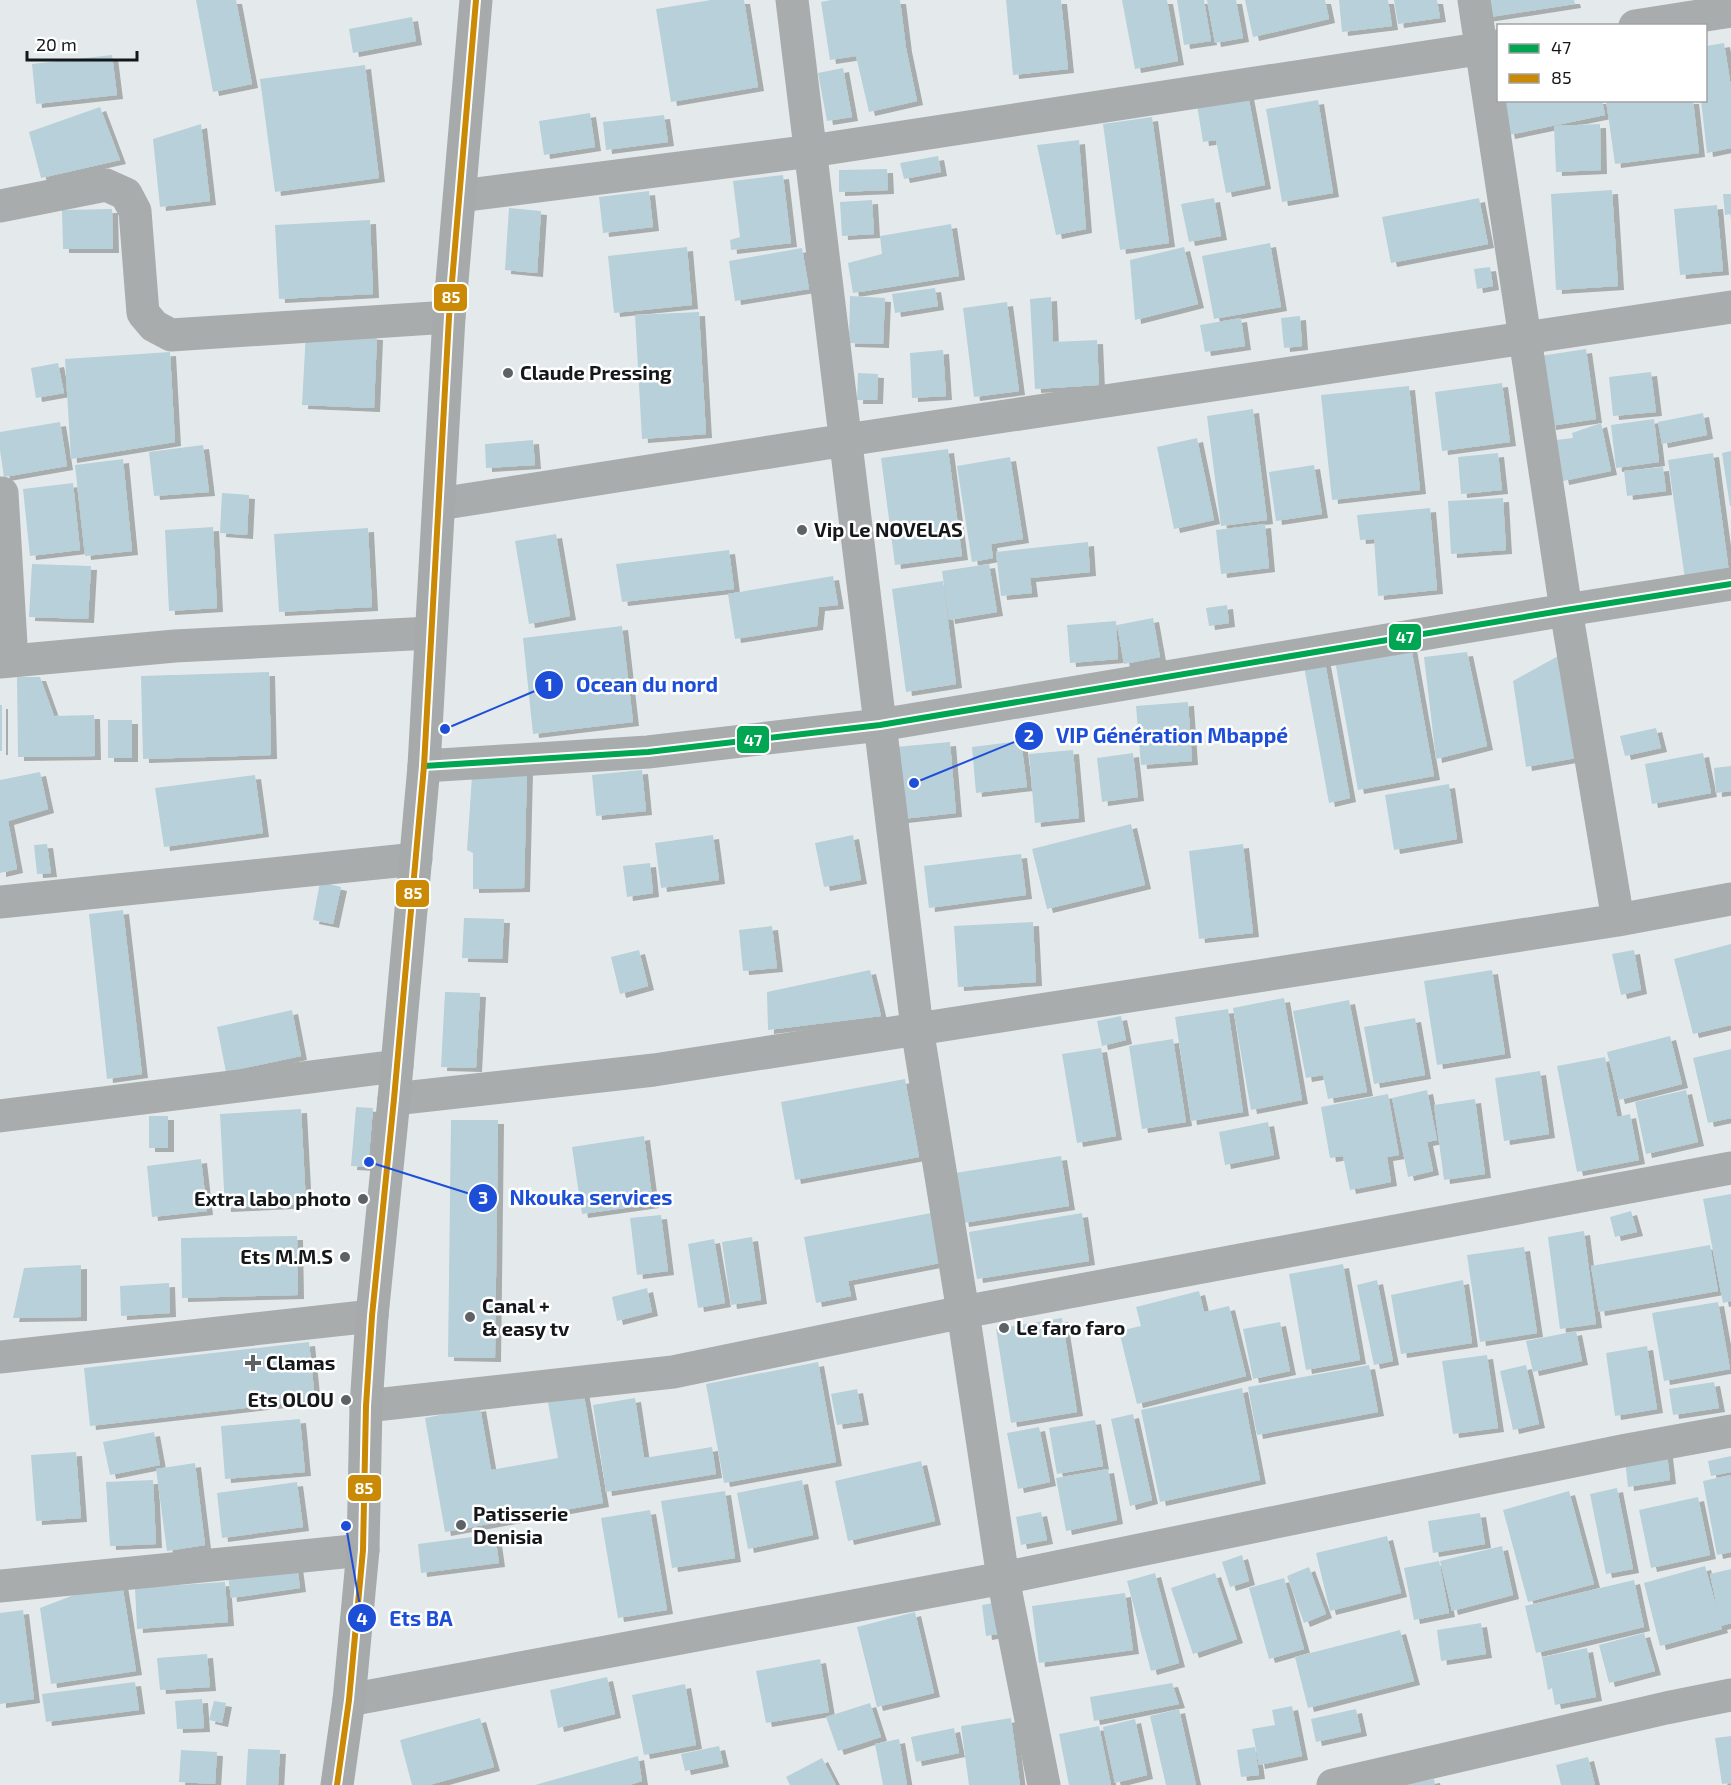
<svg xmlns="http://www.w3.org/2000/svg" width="1731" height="1785" viewBox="0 0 1731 1785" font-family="'Exo 2',sans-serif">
  <defs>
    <filter id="shadow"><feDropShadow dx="6" dy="4" stdDeviation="0" flood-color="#0004"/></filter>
  </defs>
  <rect width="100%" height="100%" fill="#e4eaec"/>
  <!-- building -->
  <path fill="#b7d0d9" filter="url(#shadow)" d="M196 0H236L252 84 213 92Z
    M711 0H744L758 87 671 102 656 9Z
    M831 0H900L906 48 917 101 869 112 856 56 830 60 821 2Z
    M1006 0H1061L1068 69 1013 75Z
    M1122 0H1167L1178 61 1135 69Z
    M1177 0H1204L1211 41 1184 45Z
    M1207 0H1236L1243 38 1215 43Z
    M1245 0H1325L1329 19 1253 37Z
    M1339 0H1388L1392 26 1342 32Z
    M1394 0H1437L1440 18 1398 24Z
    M1481 0H1574L1575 4 1484 18Z
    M412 17 416 41 353 53 349 29Z
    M1724 43 1731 87V148L1707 153 1701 100H1706V46Z
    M112 55 117 95 36 104 32 64Z
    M365 65 379 178 275 192 260 79Z
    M843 68 852 117 827 121 818 73Z
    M1248 95 1265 185 1226 193 1216 140 1203 142 1197 105Z
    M1318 100 1333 193 1282 202 1266 109Z
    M1502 100H1602L1605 115 1509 135Z
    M1606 100H1693L1699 153 1615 164Z
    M100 107 120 160 41 178 29 132Z
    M590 113 595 147 544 155 539 121Z
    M664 115 668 142 606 150 603 122Z
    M1152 117 1169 243 1120 250 1103 124Z
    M201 124 210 201 160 207 153 139Z
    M1600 124 1601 170 1556 172 1554 126Z
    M1079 140 1086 229 1056 235 1037 145Z
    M938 156 941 172 904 179 900 163Z
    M887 169 888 190 839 192V170Z
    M783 175 791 243 731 250 730 240 740 237 733 181Z
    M1612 190 1618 286 1556 290 1551 194Z
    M649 191 653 227 603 233 599 197Z
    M1723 194H1731V214L1725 215Z
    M1214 198 1221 236 1189 242 1181 204Z
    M1479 198 1488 244 1391 263 1382 217Z
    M872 200 874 234 842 236 840 202Z
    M1717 205 1723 271 1680 275 1674 209Z
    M509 208 541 211 537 273 505 270Z
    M112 209 113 249H63L62 210Z
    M370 220 373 294 279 299 275 225Z
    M951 224 959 276 853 293 848 263 882 254 880 236Z
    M1270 243 1281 307 1214 319 1202 256Z
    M687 247 692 305 614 313 608 256Z
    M1184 247 1198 304 1135 320 1130 260Z
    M802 248 809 289 735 301 729 261Z
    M1490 267 1493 286 1477 289 1474 269Z
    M935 288 938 306 895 313 892 294Z
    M850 296 885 298 883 344 849 343Z
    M1051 297 1053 342 1097 340 1099 385 1035 389 1030 299Z
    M1007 302 1019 391 974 397 963 308Z
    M699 312 706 434 642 439 635 315Z
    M1300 316 1302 346 1284 348 1281 318Z
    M1241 318 1245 346 1205 352 1200 325Z
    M306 332 377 336 374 408 302 405Z
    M1586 349 1596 419 1550 426 1540 356Z
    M943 350 946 396 912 398 910 353Z
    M170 352 175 442 71 459 65 359Z
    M58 363 64 393 36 398 31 368Z
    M1651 372 1656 412 1613 416 1609 377Z
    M858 373 878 374 877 400H857Z
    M1502 383 1510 442 1442 451 1435 392Z
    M1409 386 1420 490 1332 500 1321 395Z
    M1253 409 1267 520 1221 526 1207 416Z
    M1703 413 1707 435 1662 444 1658 422Z
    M1654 419 1659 462 1616 468 1611 425Z
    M60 422 67 466 4 477 0 450V432Z
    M1601 423 1611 471 1563 481 1556 440 1573 438 1572 433Z
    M1197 438 1214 520 1174 529 1157 447Z
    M533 440 535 465 486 468 485 444Z
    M203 445 209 492 154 496 149 452Z
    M948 449 962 556 895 565 881 458Z
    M1731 451V506H1730L1722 453Z
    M1498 453 1502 490 1461 494 1458 457Z
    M1713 453 1729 572 1685 579 1668 460Z
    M1010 457 1023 539 991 544 993 558 972 562 957 466Z
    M123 459 132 551 85 556 75 465Z
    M1314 465 1322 514 1276 521 1269 472Z
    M1663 467 1666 491 1627 496 1624 471Z
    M73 483 80 550 30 556 23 489Z
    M222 493 249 495 247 535 220 533Z
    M1503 498 1506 550 1451 554 1448 501Z
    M1430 508 1437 590 1378 596 1374 539 1360 540 1357 515Z
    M1265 524 1269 568 1221 574 1216 530Z
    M213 527 217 608 169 611 165 530Z
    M368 528 372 607 279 612 274 534Z
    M556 534 570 616 529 624 515 541Z
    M1088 542 1090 572 1030 578 1032 593 1001 596 996 552Z
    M729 550 734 589 622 602 616 564Z
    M32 564 91 566 88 619 29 617Z
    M989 564 997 612 949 620 942 571Z
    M833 576 838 605 819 607 817 626 735 639 728 594Z
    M943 581 956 684 906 692 892 589Z
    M1227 605 1229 623 1209 626 1206 608Z
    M1153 618 1160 657 1124 664 1117 625Z
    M1116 621 1118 659 1070 663 1067 625Z
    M622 626 633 722 533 734 523 638Z
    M1410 641 1434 776 1358 790 1334 655Z
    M1467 652 1487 746 1436 759 1424 657Z
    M1560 655 1576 758 1526 767 1513 681Z
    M1324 657 1350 798 1329 803 1303 661Z
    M269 672 271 755 143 759 141 676Z
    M17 677H40L54 716 94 715 95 756 18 757Z
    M1188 702 1192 761 1141 765 1136 706Z
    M0 705H2V751H0Z
    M108 720H132V758H108Z
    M1656 728 1661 748 1625 756 1620 736Z
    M1021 741 1027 787 976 793 972 747Z
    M950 742 956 813 902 819 896 747Z
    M1073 750 1079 818 1035 823 1029 754Z
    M1133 753 1138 797 1102 802 1097 758Z
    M1703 753 1711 793 1652 804 1645 764Z
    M1731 766V791L1716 793 1714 768Z
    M527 769 524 888 473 889V853L467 850 472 776Z
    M642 770 646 811 596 816 592 775Z
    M40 772 48 809 8 821 17 869 0 873V780Z
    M255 775 263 833 164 847 155 788Z
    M1449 784 1457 839 1394 850 1385 795Z
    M1131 824 1145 885 1047 909 1032 849Z
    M713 835 719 880 661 888 655 843Z
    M853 835 861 880 824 887 815 843Z
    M47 844 51 873 37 874 34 845Z
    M1243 844 1253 933 1199 939 1189 851Z
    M1021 854 1026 895 929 908 924 866Z
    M650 863 653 893 627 897 623 866Z
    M320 882 341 887 333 924 313 920Z
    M123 910 142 1074 107 1079 89 914Z
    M464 918 504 919 502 959 462 958Z
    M1033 922 1036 982 958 987 954 926Z
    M772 926 777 968 743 971 739 930Z
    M1731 944V1025L1693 1034 1674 959Z
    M639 950 648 986 620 994 611 957Z
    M1634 950 1641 990 1621 995 1612 954Z
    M870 970 881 1016 768 1030 767 992Z
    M1492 970 1505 1054 1437 1065 1424 981Z
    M445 992 480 993 476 1068 441 1067Z
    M1284 998 1302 1100 1251 1110 1233 1008Z
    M1349 1000 1367 1092 1328 1099 1323 1075 1306 1078 1293 1011Z
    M1228 1009 1243 1112 1191 1121 1175 1017Z
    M292 1010 301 1056 226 1072 217 1027Z
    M1121 1016 1126 1040 1102 1046 1097 1021Z
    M1415 1018 1425 1075 1374 1084 1364 1027Z
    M1670 1036 1682 1084 1619 1100 1607 1052Z
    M1173 1039 1186 1122 1142 1129 1129 1046Z
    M1101 1048 1116 1136 1077 1143 1062 1054Z
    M1731 1049V1118L1708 1123 1693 1058Z
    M1605 1057 1617 1117 1630 1114 1639 1160 1577 1172 1557 1066Z
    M1540 1071 1549 1134 1504 1141 1495 1078Z
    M905 1079 919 1157 795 1180 781 1102Z
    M1427 1090 1437 1140 1427 1142 1433 1171 1408 1177 1392 1098Z
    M1686 1090 1698 1142 1646 1154 1635 1102Z
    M1388 1094 1399 1155 1387 1157 1391 1182 1350 1190 1343 1156 1330 1158 1321 1107Z
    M1475 1099 1485 1174 1444 1180 1434 1105Z
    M356 1107 373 1108 368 1167 351 1166Z
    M301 1109 306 1204 225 1208 220 1114Z
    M149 1116H168V1148H149Z
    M451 1120H498L495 1358 448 1357Z
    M1268 1122 1274 1155 1225 1165 1219 1132Z
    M644 1136 653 1204 582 1214 572 1147Z
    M1061 1156 1069 1206 963 1223 955 1173Z
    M201 1159 207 1211 152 1217 147 1166Z
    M1731 1194V1301L1723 1303 1703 1199Z
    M1631 1211 1637 1232 1615 1237 1610 1217Z
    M931 1213 940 1263 848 1281 851 1296 816 1303 804 1237Z
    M1082 1213 1089 1261 977 1279 969 1232Z
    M661 1215 668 1271 637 1275 630 1218Z
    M1584 1231 1596 1324 1560 1329 1548 1237Z
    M297 1236 298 1295 182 1298 181 1238Z
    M752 1237 761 1300 731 1305 722 1242Z
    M714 1239 725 1303 698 1308 688 1244Z
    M1710 1245 1718 1291 1599 1312 1591 1266Z
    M1524 1247 1537 1333 1480 1342 1467 1255Z
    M1343 1264 1360 1360 1306 1370 1289 1274Z
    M81 1265V1317L13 1318 24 1268Z
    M1377 1280 1393 1361 1374 1365 1357 1285Z
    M1463 1280 1472 1343 1401 1354 1391 1295Z
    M169 1283 170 1313 121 1316 120 1286Z
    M647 1288 652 1312 617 1321 612 1297Z
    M1199 1291 1204 1312 1229 1306 1246 1376 1137 1404 1119 1331 1141 1326 1136 1307Z
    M1718 1302 1730 1369 1664 1381 1652 1313Z
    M1062 1318 1077 1412 1011 1423 996 1329Z
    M1280 1322 1290 1371 1253 1379 1243 1329Z
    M1576 1331 1582 1361 1533 1372 1526 1341Z
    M309 1342 315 1400 90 1426 84 1368Z
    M1647 1346 1657 1409 1615 1416 1606 1353Z
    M1487 1355 1498 1428 1453 1434 1442 1361Z
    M818 1362 836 1462 724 1483 706 1384Z
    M1369 1365 1378 1412 1257 1435 1248 1387Z
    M1526 1365 1539 1424 1513 1430 1500 1371Z
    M1714 1382 1719 1408 1673 1415 1669 1389Z
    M1242 1388 1260 1480 1160 1502 1141 1410Z
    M857 1389 863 1421 837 1425 831 1394Z
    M583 1390 603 1503 445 1532 425 1418 480 1407 491 1470 558 1458 547 1397Z
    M635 1398 644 1458 712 1447 716 1474 606 1492 593 1405Z
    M1133 1414 1152 1500 1130 1506 1111 1419Z
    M300 1419 305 1472 225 1479 221 1426Z
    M1095 1420 1103 1466 1057 1474 1049 1428Z
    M1039 1427 1050 1482 1018 1489 1007 1433Z
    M154 1432 160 1465 110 1475 103 1442Z
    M76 1452 81 1518 36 1521 31 1455Z
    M1667 1454 1670 1480 1628 1487 1625 1460Z
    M1731 1456V1472L1711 1476 1708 1461Z
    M921 1461 935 1521 848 1541 835 1481Z
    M195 1463 205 1545 167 1551 156 1469Z
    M1108 1469 1117 1520 1066 1531 1056 1478Z
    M1731 1475V1552L1717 1555 1703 1481Z
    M153 1480 156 1544 110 1546 106 1482Z
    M802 1480 813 1535 748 1549 737 1493Z
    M297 1482 303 1527 222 1538 217 1493Z
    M1617 1488 1633 1569 1606 1574 1590 1494Z
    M725 1491 735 1558 672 1568 661 1501Z
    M1569 1491 1594 1584 1528 1602 1503 1510Z
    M1698 1497 1710 1555 1651 1568 1639 1510Z
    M650 1510 667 1610 618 1618 601 1518Z
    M1041 1512 1047 1540 1021 1545 1016 1517Z
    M1480 1513 1485 1544 1433 1553 1428 1521Z
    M495 1534 499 1563 421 1573 418 1544Z
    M1387 1536 1401 1593 1330 1611 1316 1553Z
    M1502 1546 1513 1595 1452 1611 1440 1561Z
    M1242 1555 1249 1581 1230 1587 1222 1562Z
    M296 1558 300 1588 231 1598 227 1567Z
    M1439 1561 1449 1613 1414 1620 1404 1568Z
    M1705 1566 1719 1616 1710 1574 1731 1569V1623L1721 1626 1722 1629 1660 1646 1644 1583Z
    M1309 1567 1326 1614 1304 1623 1287 1576Z
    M1155 1573 1179 1663 1151 1671 1127 1581Z
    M1215 1573 1237 1639 1193 1654 1171 1588Z
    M121 1577 136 1671 51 1684 40 1608Z
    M1284 1578 1304 1649 1269 1659 1249 1588Z
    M1634 1580 1644 1627 1536 1653 1525 1606Z
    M225 1582 228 1622 137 1629 135 1588Z
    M1125 1593 1133 1650 1039 1663 1032 1606Z
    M999 1602 1004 1633 986 1636 982 1605Z
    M23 1610 34 1699 0 1704V1613Z
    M915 1612 934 1693 877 1707 857 1627Z
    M1481 1623 1486 1654 1441 1661 1437 1630Z
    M1400 1630 1414 1681 1308 1708 1295 1657Z
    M1644 1633 1655 1671 1609 1683 1599 1645Z
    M1587 1648 1596 1697 1555 1705 1552 1688 1548 1690 1542 1657Z
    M207 1654 210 1687 160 1690 157 1658Z
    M820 1659 829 1712 766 1723 756 1671Z
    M607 1677 615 1714 558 1728 550 1690Z
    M135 1682 139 1710 46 1722 42 1694Z
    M1172 1683 1179 1704 1094 1721 1090 1697Z
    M685 1684 696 1745 644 1755 632 1695Z
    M202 1699 204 1728 177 1729 175 1701Z
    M214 1701 226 1703 222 1723 209 1720Z
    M870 1703 881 1737 838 1751 826 1717Z
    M1292 1706 1302 1756 1259 1765 1252 1729 1275 1725 1272 1710Z
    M1179 1709 1196 1785H1166L1150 1716Z
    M1356 1709 1361 1732 1316 1742 1311 1719Z
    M480 1718 494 1767 429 1785H412L400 1740Z
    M1011 1718 1020 1785H969L961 1726Z
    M1135 1719 1147 1775 1115 1783 1103 1727Z
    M1099 1726 1111 1785H1069L1059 1734Z
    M954 1728 959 1753 916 1762 911 1737Z
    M1731 1736V1783L1722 1784 1715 1738Z
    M899 1739 907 1785H883L875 1744Z
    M719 1746 723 1763 685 1771 681 1754Z
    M1255 1747 1259 1775 1241 1777 1237 1750Z
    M248 1749 280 1750 278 1785H246Z
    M181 1750 217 1752 215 1784 179 1782Z
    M638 1756 642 1781 629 1785H535Z
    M1588 1757 1595 1785H1561L1556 1765Z
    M822 1758 836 1785H790L786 1777Z
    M1434 1779 1435 1785H1405V1784Z"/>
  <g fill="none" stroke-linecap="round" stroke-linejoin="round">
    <!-- street -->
    <path stroke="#a9acad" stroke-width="33" d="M792 0 917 1028 963 1312 1003 1578 1044 1785
      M1474 0 1566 610 1618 920
      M1635 26 1731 11
      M460 196 811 151 1498 46
      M0 206 106 185 126 194 135 211 143 313 154 326 171 335 449 317
      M2 493 12 661
      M439 504 846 440 1731 307
      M0 662 175 646 431 633
      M424 766 648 752 880 725 1566 610 1731 584
      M0 902 416 859
      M394 1099 654 1070 1618 920 1731 899
      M0 1116 397 1066
      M0 1357 372 1316
      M366 1406 673 1372 963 1312 1731 1168
      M0 1586 363 1550
      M349 1700 1003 1578 1622 1451 1731 1431
      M1333 1785 1666 1708 1731 1695"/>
    <!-- highway -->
    <path stroke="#a7aaab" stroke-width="33" d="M337 1785 349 1700 363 1550 366 1406 372 1316 394 1099 424 766 449 317 476 0"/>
    <!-- bus-1 casing -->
    <g stroke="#fff" stroke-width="10">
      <path id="bus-1" d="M424 766 648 752 880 725 1566 610 1731 584"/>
    </g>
    <!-- bus-2 casing -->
    <g stroke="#fff" stroke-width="10">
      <path id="bus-2" d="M337 1785 349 1700 363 1550 366 1406 372 1316 394 1099 424 766 449 317 476 0"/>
    </g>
    <!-- bus-1 -->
    <use href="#bus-1" stroke="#00a651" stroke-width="6"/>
    <!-- bus-2 -->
    <use href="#bus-2" stroke="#ca8a05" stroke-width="6"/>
  </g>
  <!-- markers -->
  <g fill="#5d6264" stroke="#fff" stroke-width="2">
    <circle cx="508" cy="373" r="6"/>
    <circle cx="802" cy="530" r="6"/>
    <circle cx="363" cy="1199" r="6"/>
    <circle cx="345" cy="1257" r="6"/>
    <circle cx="470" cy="1317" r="6"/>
    <circle cx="1004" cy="1328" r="6"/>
    <path d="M250 1354h6v6h6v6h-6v6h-6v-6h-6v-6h6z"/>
    <circle cx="346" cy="1400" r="6"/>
    <circle cx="461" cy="1525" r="6"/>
  </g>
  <g text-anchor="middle" stroke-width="5" stroke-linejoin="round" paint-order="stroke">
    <!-- poi labels -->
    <g font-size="20" font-weight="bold" fill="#15181a" stroke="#fff" text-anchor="start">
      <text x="520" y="380">Claude Pressing</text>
      <text x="814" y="537">Vip Le NOVELAS</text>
      <text x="351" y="1206" text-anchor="end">Extra labo photo</text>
      <text x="333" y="1264" text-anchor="end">Ets M.M.S</text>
      <text x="482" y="1313">Canal +<tspan x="482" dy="23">&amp; easy tv</tspan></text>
      <text x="1016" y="1335">Le faro faro</text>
      <text x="266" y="1370">Clamas</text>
      <text x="334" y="1407" text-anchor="end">Ets OLOU</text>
      <text x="473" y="1521">Patisserie<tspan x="473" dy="23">Denisia</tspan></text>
    </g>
  </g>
  <!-- callouts -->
  <path fill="none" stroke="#1d4ed8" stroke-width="2" d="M445 729L549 685M914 783L1029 736M369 1162L483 1198M346 1526L362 1618"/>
  <g fill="#1d4ed8" stroke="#fff" stroke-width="2">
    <circle cx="445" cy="729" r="6"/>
    <circle cx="914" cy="783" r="6"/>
    <circle cx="369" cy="1162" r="6"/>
    <circle cx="346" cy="1526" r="6"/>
    <circle cx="549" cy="685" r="15"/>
    <circle cx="1029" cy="736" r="15"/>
    <circle cx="483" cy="1198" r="15"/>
    <circle cx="362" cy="1618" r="15"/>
  </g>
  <g font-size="18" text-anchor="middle" font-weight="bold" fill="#fff">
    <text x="549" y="691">1</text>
    <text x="1029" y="742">2</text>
    <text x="483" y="1204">3</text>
    <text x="362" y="1625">4</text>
  </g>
  <g font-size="21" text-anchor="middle" font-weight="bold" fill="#1d4ed8" stroke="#fff" stroke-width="5" stroke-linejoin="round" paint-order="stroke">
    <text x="647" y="692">Ocean du nord</text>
    <text x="1172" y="743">VIP Génération Mbappé</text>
    <text x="591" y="1205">Nkouka services</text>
    <text x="421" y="1626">Ets BA</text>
  </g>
  <g stroke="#fff" stroke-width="2">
    <rect x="433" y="283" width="35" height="29" rx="6" fill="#ca8a05"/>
    <rect x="1388" y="623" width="34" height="28" rx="6" fill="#00a651"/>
    <rect x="736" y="725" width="34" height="29" rx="6" fill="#00a651"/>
    <rect x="395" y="879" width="35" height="29" rx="6" fill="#ca8a05"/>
    <rect x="347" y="1474" width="35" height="28" rx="6" fill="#ca8a05"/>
  </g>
  <g font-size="16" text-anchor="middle" font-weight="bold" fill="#fff">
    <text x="451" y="303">85</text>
    <text x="1405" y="643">47</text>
    <text x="753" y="746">47</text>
    <text x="413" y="899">85</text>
    <text x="364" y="1494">85</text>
  </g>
  <!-- legend -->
  <rect x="1497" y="24" width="210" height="78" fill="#ffffff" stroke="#a1a3a3" stroke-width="1.5"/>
  <rect x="1509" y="44" width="30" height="9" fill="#00a651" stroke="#a1a3a3" stroke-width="1.5"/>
  <text x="1551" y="54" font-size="18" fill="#15181a">47</text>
  <rect x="1509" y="74" width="30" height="9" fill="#ca8a05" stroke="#a1a3a3" stroke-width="1.5"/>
  <text x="1551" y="84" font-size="18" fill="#15181a">85</text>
  <!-- scale -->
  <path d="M27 51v9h110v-9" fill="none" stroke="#15181a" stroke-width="3"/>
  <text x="36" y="51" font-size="18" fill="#15181a" stroke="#ffffff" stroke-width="4.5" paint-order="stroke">20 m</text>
</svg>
